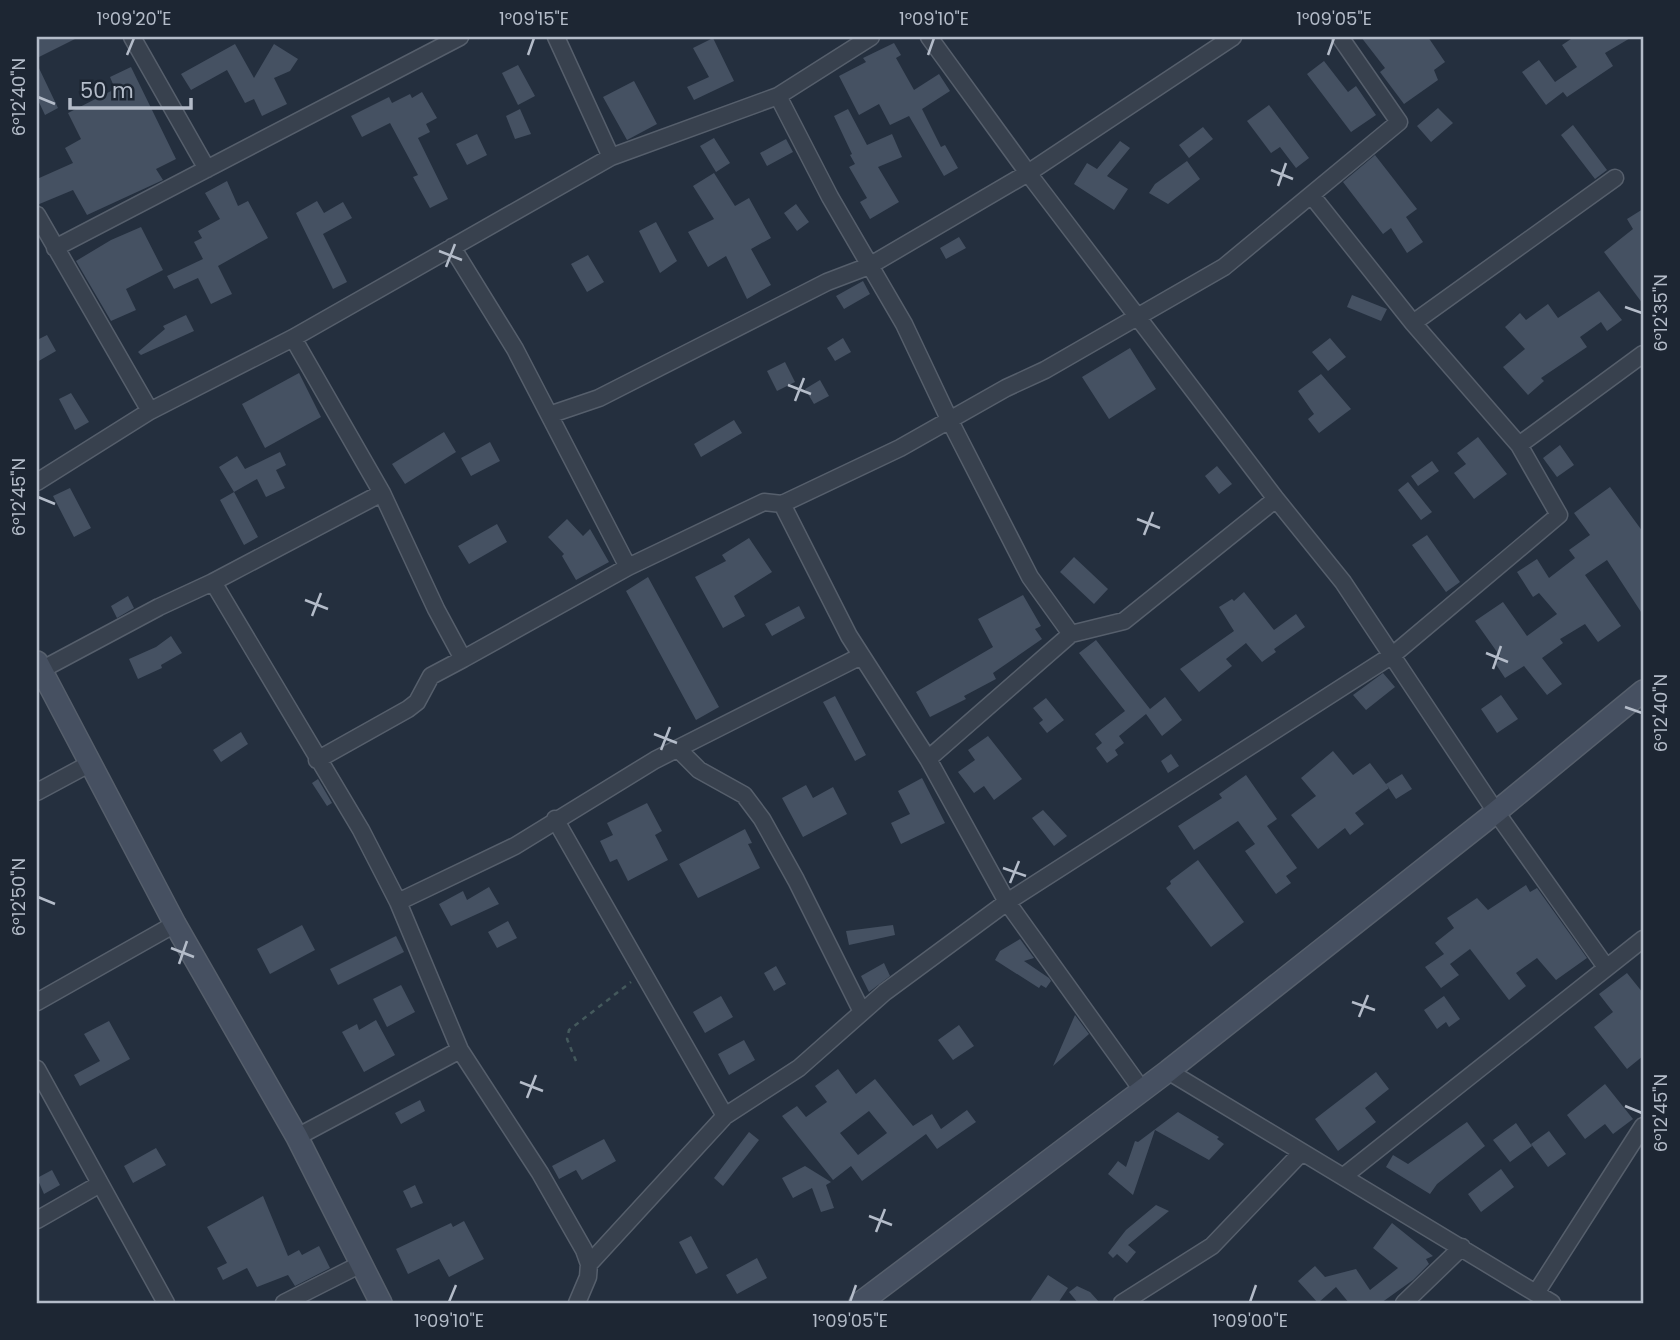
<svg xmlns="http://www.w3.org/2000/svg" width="1680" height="1340" viewBox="0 0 1680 1340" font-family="Poppins,sans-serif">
  <rect width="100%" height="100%" fill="#242f3e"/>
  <!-- building -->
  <path fill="#455162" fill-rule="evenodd" d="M37 37H79L37 58Z
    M1361 37H1428L1445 62 1434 70 1438 80 1404 104 1380 72 1385 68Z
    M1574 37H1632L1605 53 1613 66 1567 97 1563 92 1546 105 1522 72 1539 60 1555 82 1577 67 1562 45Z
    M713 38 734 81 694 100 687 87 709 77 693 48Z
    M894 43 901 55 896 58 914 90 939 74 950 91 922 109 941 147 945 145 958 168 944 176 909 116 890 125 879 104 859 115 839 76 866 62 863 58Z
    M235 44 254 78 274 44 298 59 290 71 274 78 287 104 262 116 254 99 245 103 227 70 191 90 181 74Z
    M1324 61 1348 92 1356 86 1376 115 1351 132 1307 74Z
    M37 64 58 108 45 115 37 98Z
    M518 65 535 96 518 105 502 73Z
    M131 67 176 159 156 169 163 180 87 215 73 190 37 205V179L73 163 65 148 81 139 68 113 115 89 110 77Z
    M634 81 657 124 627 140 603 97Z
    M422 92 437 118 426 124 430 132 418 138 448 199 430 208 413 177 418 175 390 123 362 137 351 116 389 97 392 103 410 94 412 98Z
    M1269 105 1309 158 1296 168 1280 147 1271 153 1247 121Z
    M1438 108 1453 123 1431 142 1417 126Z
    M520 109 531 134 515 139 506 116Z
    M848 109 867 145 892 134 902 157 878 167 899 202 870 219 860 202 867 198 849 167 855 164 850 155 852 154 834 116Z
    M1573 125 1607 170 1595 179 1561 135Z
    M1203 127 1213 139 1189 158 1179 145Z
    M477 134 487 155 467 165 456 144Z
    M714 138 730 163 716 172 700 146Z
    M786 139 793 152 767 166 760 153Z
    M1120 141 1130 148 1107 176 1128 189 1114 210 1074 184 1087 163 1097 169Z
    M1375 155 1417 209 1406 217 1423 242 1407 253 1391 228 1383 234 1343 182Z
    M1187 161 1200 179 1168 204 1149 193 1155 184Z
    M714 173 735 206 749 198 771 238 751 249 771 285 747 299 726 256 708 267 688 232 714 219 693 186Z
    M227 181 238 206 248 201 268 238 218 266 232 294 211 304 198 278 174 289 167 276 203 259 194 242 202 238 198 231 220 219 205 193Z
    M317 201 324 213 343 202 352 218 323 234 347 282 333 289 296 213Z
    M796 204 809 222 797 231 784 213Z
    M1643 209V304L1604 252 1633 229 1627 219Z
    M656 222 677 261 660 273 639 231Z
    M141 227 163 270 126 289 136 310 111 321 76 261 111 240Z
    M959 237 966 248 946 259 940 248Z
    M588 255 604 282 587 292 571 264Z
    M863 281 870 294 844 309 836 296Z
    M1599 291 1622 320 1607 331 1601 322 1580 337 1587 347 1541 378 1544 381 1528 395 1503 367 1525 349 1505 327 1520 313 1526 320 1548 304 1558 318Z
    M1352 295 1387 309 1381 321 1347 307Z
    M186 315 194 331 141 355 138 352 165 329 163 326Z
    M47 335 56 351 37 362V340Z
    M843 338 851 352 835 361 827 348Z
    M1330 338 1346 357 1328 371 1312 352Z
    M1130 348 1156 389 1109 419 1082 377Z
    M785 362 795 382 777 391 767 371Z
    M299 373 321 417 265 448 242 404Z
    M1321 374 1351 409 1319 433 1308 419 1314 414 1298 391Z
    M820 380 829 396 814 404 805 389Z
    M71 393 89 422 75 430 59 399Z
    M734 420 742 433 701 457 694 444Z
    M444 432 456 452 405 484 392 464Z
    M1478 437 1507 474 1474 499 1454 473 1466 464 1457 453Z
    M490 442 500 461 471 476 461 458Z
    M1560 445 1574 465 1557 477 1543 458Z
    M280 452 286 465 276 470 285 488 266 497 257 479 234 492 219 467 237 456 245 469Z
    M1432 461 1439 471 1418 486 1411 476Z
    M1217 466 1232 484 1219 494 1205 476Z
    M1408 482 1432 512 1421 520 1398 490Z
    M1610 487 1643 532V615L1607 560 1585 575 1621 626 1598 642 1585 624 1560 639 1563 643 1542 658 1562 684 1547 695 1524 666 1505 678 1495 663 1502 659 1475 621 1503 602 1527 636 1557 614 1539 593 1533 597 1517 572 1537 559 1549 578 1575 558 1569 550 1590 535 1574 513Z
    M70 488 91 528 74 537 53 496Z
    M234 492 258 537 244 545 220 500Z
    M567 519 583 536 590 529 609 562 576 580 562 556 564 554 548 537Z
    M497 524 507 542 469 564 458 546Z
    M1427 535 1460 582 1446 592 1412 545Z
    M749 538 772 572 734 596 745 616 723 628 695 577 726 561 722 555Z
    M1074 557 1108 589 1094 604 1060 572Z
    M648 577 719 707 696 720 626 591Z
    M1244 592 1274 630 1296 614 1305 627 1274 649 1276 652 1262 662 1246 643 1226 659 1232 666 1199 692 1180 669 1234 631 1219 607 1232 599 1234 601Z
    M1023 595 1041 626 1035 629 1042 639 993 673 996 679 964 696 966 699 930 717 916 692 993 647 978 619Z
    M128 596 134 608 117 618 111 606Z
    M799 606 805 618 772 636 765 624Z
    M171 636 182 653 161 665 162 668 138 679 129 659 156 647Z
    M1096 640 1150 709 1165 697 1182 720 1162 736 1146 714 1119 736 1124 743 1115 750 1118 755 1107 763 1096 748 1102 743 1095 734 1125 711 1079 653Z
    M1383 673 1395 687 1366 710 1353 695Z
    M1501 695 1518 719 1497 733 1481 709Z
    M835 696 866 755 855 761 823 702Z
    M1046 698 1064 720 1047 733 1039 723 1043 720 1033 708Z
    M241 732 248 744 221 762 213 750Z
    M988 736 1022 779 994 800 984 786 974 793 958 772 975 760 968 750Z
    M1333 751 1353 775 1370 763 1389 788 1355 813 1364 824 1350 835 1345 828 1318 849 1291 815 1316 796 1301 778Z
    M1171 754 1179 766 1168 773 1161 761Z
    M1402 774 1412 789 1396 799 1386 784Z
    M1246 775 1277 819 1267 826 1297 868 1286 876 1291 883 1276 894 1245 851 1255 844 1238 821 1194 850 1178 826 1222 798 1219 794Z
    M922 778 945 823 901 844 891 823 910 814 898 791Z
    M318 779 332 803 327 806 312 783Z
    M806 785 813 798 833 787 847 814 803 837 782 798Z
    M647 803 662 831 655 835 668 860 628 881 617 859 610 862 600 841 613 835 607 823Z
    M1043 810 1067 836 1054 846 1032 818Z
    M745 829 752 843 748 844 760 868 698 898 679 864Z
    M1198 860 1244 922 1211 947 1166 888 1171 884 1170 881Z
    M1526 885 1530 892 1537 888 1587 958 1556 980 1537 958 1516 973 1526 986 1509 1000 1470 949 1450 964 1459 975 1441 988 1425 967 1444 954 1435 943 1454 928 1447 918 1477 898 1488 910Z
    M489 887 499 904 451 926 439 904 463 891 467 900Z
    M508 921 517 938 497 948 488 932Z
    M302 925 315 950 270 974 257 949Z
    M893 925 895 935 849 945 846 931Z
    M396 936 404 952 338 985 330 969Z
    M1020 939 1034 958 1024 961 1049 978 1051 981 1046 988 1041 985 1039 988 995 960 1000 951Z
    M884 963 890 976 869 992 861 976Z
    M776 966 786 984 774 991 764 973Z
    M1627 973 1643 993V1056L1627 1069 1594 1027 1613 1012 1599 994Z
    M401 985 415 1012 387 1027 373 999Z
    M721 996 733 1017 705 1033 693 1012Z
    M1444 996 1460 1019 1449 1027 1446 1022 1437 1029 1424 1010Z
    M1075 1015 1089 1034 1053 1066Z
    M376 1020 395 1055 364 1072 342 1032 357 1024 359 1030Z
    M109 1021 130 1059 80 1086 74 1075 100 1061 84 1034Z
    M959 1025 974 1046 953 1060 938 1040Z
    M744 1040 755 1060 729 1075 718 1054Z
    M838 1069 856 1094 875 1079 913 1126 932 1114 941 1129 967 1110 976 1122 937 1149 926 1134 862 1181 851 1166 833 1180 782 1116 797 1106 806 1117 827 1102 815 1086ZM869 1111 887 1133 858 1155 840 1133Z
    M1376 1072 1389 1089 1365 1108 1376 1122 1338 1151 1315 1119Z
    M1605 1084 1633 1119 1613 1134 1605 1124 1585 1139 1567 1115Z
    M420 1100 425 1111 401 1124 395 1113Z
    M1178 1112 1219 1137 1217 1139 1224 1144 1209 1160 1155 1130 1133 1195 1108 1174 1118 1161 1126 1167 1135 1141 1138 1142Z
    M1467 1122 1485 1146 1437 1184 1430 1194 1386 1167 1393 1155 1408 1164Z
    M1516 1123 1532 1146 1510 1162 1493 1140Z
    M1549 1131 1566 1154 1548 1167 1531 1144Z
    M749 1132 759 1140 723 1186 714 1178Z
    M604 1139 616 1161 582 1180 576 1170 559 1179 552 1166Z
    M156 1148 166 1165 133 1183 124 1166Z
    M805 1166 831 1182 826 1185 834 1208 821 1212 812 1188 793 1198 782 1178Z
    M1501 1169 1514 1187 1481 1212 1468 1194Z
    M52 1170 60 1185 44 1194 37 1178Z
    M415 1185 423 1203 411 1208 403 1191Z
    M263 1196 288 1256 299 1250 302 1255 319 1246 330 1268 295 1286 288 1275 257 1287 247 1268 223 1280 217 1268 227 1263 207 1227Z
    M1156 1205 1169 1211 1128 1245 1136 1252 1127 1263 1117 1254 1113 1258 1108 1253 1126 1230Z
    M464 1221 484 1259 449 1277 439 1259 408 1274 396 1249 451 1223 453 1227Z
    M1392 1223 1433 1256 1426 1259 1429 1264 1413 1280 1381 1303H1349L1336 1287 1318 1303 1298 1281 1315 1266 1325 1277 1356 1269 1370 1290 1398 1268 1373 1248Z
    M691 1236 708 1268 696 1274 679 1242Z
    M757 1258 767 1278 737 1294 726 1275Z
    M1048 1275 1068 1288 1058 1303H1029Z
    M1077 1286 1090 1292 1100 1303H1078L1069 1292Z"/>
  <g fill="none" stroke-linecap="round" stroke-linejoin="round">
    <!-- street casing -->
    <g stroke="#565f6c" stroke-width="19">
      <path id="street" d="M132 37 207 169
        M556 37 611 157
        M929 37 1028 173 1276 499 1343 582 1496 812 1606 967
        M778 96 830 197 904 324 949 419 1030 577 1071 634
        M37 215 150 411
        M452 247 515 349 628 567
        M55 248 460 37
        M1413 323 1615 178
        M293 338 382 493 436 609 463 659 628 567 764 502 782 504 900 448 1006 388 1045 370 1224 267 1399 122 1340 37
        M549 415 599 398 827 282 869 266 1028 173 1233 37
        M1519 445 1643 354
        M37 482 150 411 293 338 611 157 778 96 871 37
        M782 504 849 636 928 759 1007 902 1142 1090
        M213 582 382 493
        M41 670 159 607 213 582 361 830 398 902 460 1050 297 1137
        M678 749 699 770 744 795 762 819 796 880 862 1012
        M928 759 1071 634 1124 621 1276 499
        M317 760 408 709 417 702 431 676 463 659
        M37 792 91 763
        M555 819 725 1116
        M398 902 515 846 655 760 861 656
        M37 1002 175 924
        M460 1050 540 1173 584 1250 589 1264 588 1277 577 1303
        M37 1069 166 1303
        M1168 1071 1552 1303
        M1344 1176 1643 939
        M37 1220 100 1184
        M589 1264 725 1116 799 1068 885 992 1007 902 1394 654 1559 515 1519 445 1413 323 1312 196
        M1536 1293 1643 1126
        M284 1303 361 1264
        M1122 1303 1212 1246 1302 1152
        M1404 1303 1462 1247"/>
    </g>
    <!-- secondary casing -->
    <g stroke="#565f6c" stroke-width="24">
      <path id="secondary" d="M37 662 175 924 297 1137 381 1303
        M860 1303 1168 1071 1496 812 1643 691"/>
    </g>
    <!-- path -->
    <path stroke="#44595c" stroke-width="2.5" stroke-dasharray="5 5" stroke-linecap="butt" d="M576 1061 567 1039 569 1030 631 982"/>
    <!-- street -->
    <use href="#street" stroke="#38414e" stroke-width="16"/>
    <!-- secondary -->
    <use href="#secondary" stroke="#465061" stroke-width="21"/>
  </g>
  <!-- ticks -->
  <path fill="none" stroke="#b4bcc9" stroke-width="2.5" d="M127 55 134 38M528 55 534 38M928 55 934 38M1328 55 1334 38M38 97 55 104M1271 170 1293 179M1278 186 1286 163M439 251 462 260M446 267 455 244M1625 307 1642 313M788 385 811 394M795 401 804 378M38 497 55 504M1137 519 1160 528M1144 535 1153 512M305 600 328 609M312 616 321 593M1486 653 1508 662M1493 669 1501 646M1625 707 1642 713M654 734 677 743M661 750 670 727M1003 868 1026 876M1010 883 1019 861M38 897 55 904M171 948 194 957M179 964 187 941M1352 1002 1375 1010M1359 1017 1368 995M520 1082 543 1091M527 1098 536 1075M1625 1106 1642 1113M869 1216 892 1225M876 1232 885 1209M449 1302 456 1285M850 1302 856 1285M1250 1302 1256 1285"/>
  <!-- border -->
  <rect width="1680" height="1340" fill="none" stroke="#1d2633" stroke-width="77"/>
  <!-- scale -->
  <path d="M70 98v10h121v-10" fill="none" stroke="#b4bcc9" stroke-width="3.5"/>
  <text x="80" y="98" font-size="21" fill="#b4bcc9" stroke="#1d2633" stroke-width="5" paint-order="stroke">50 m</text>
  <rect x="38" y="38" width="1604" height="1264" fill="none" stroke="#b4bcc9" stroke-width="2.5"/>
  <g font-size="18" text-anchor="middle" fill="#b4bcc9">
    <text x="134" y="25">1°09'20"E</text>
    <text x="534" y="25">1°09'15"E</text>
    <text x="934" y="25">1°09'10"E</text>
    <text x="1334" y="25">1°09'05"E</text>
    <text transform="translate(19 97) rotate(-90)" y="6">6°12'40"N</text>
    <text transform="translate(1661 313) rotate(-90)" y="6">6°12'35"N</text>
    <text transform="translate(19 497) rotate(-90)" y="6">6°12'45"N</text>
    <text transform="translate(1661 713) rotate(-90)" y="6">6°12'40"N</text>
    <text transform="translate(19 897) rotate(-90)" y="6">6°12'50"N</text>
    <text transform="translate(1661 1113) rotate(-90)" y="6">6°12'45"N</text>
    <text x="449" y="1327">1°09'10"E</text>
    <text x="850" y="1327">1°09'05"E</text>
    <text x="1250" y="1327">1°09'00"E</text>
  </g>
</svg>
